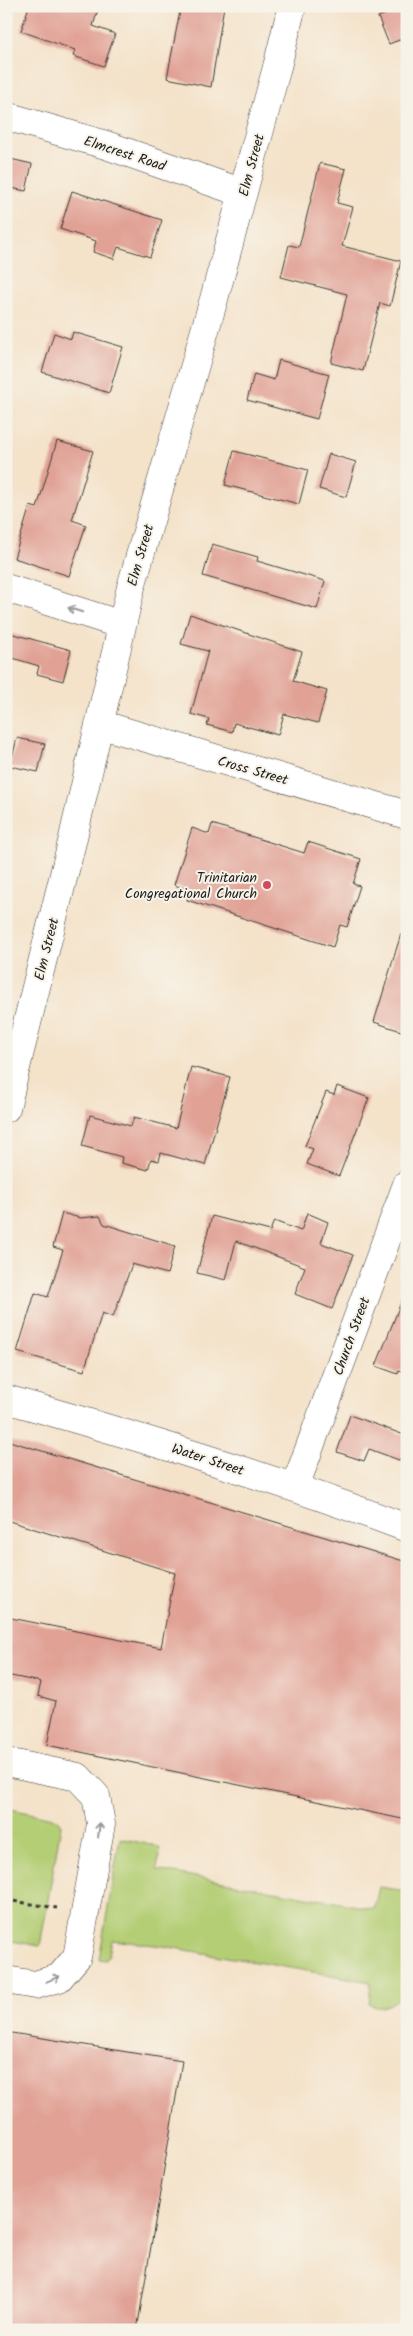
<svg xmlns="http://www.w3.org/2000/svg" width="413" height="2336" viewBox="0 0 413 2336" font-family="Kalam,sans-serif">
  <rect width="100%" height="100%" fill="#f7f3e8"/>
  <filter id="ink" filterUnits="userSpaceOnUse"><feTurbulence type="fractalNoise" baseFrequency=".02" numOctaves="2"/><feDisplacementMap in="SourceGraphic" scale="10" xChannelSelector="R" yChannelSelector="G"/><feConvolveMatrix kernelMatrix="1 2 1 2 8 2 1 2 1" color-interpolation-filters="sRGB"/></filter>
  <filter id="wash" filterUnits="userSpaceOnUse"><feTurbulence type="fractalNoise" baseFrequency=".0096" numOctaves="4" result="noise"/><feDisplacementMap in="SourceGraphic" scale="20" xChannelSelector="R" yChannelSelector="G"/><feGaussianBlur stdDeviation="1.12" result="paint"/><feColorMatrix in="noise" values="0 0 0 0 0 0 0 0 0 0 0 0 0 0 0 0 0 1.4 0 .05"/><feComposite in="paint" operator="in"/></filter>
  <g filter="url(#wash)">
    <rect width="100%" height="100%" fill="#f4e2c9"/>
    <!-- green -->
    <path fill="#b4ce74" stroke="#687548" d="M6 1808 57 1819 61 1825 40 1946 6 1940Z
      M120 1838 156 1846 160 1849 157 1870 374 1909 379 1887 407 1891V1989C399 1999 382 2015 369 2003L371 1982 163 1946 112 1940 109 1956 106 1960 99 1959Z"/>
    <g id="blocks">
      <!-- building -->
      <path fill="#e1a195" d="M29 6H99L93 26 115 34 104 66 73 56 75 50 21 31Z
        M181 6H224L211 87 167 78Z
        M407 6V37L389 44 378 17Z
        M6 158 32 164 26 191 6 187Z
        M320 163 346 169 337 203 353 207 342 246 401 261 390 306 380 303 363 371 331 363 347 294 281 277 289 245 299 247Z
        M72 191 162 220 150 257 118 247 114 259 93 252 96 241 60 229Z
        M73 332 123 347 109 393 42 372 54 333 71 339Z
        M279 360 329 374 317 419 247 400 254 374 274 380Z
        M57 441 93 451 72 520 86 525 69 576 14 558 30 506 37 508Z
        M234 451 308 470 299 504 225 485Z
        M329 454 356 462 346 497 319 489Z
        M212 544 258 557 257 561 325 581 317 609 203 576Z
        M190 614 302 652 293 681 327 691 318 723 284 714 278 735 234 723 232 732 207 725 209 719 191 714 208 651 181 644Z
        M6 632 71 650 63 681 37 674 39 666 6 656Z
        M17 738 45 744 38 772 10 766Z
        M212 824 304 853 308 842 361 859 353 884 360 886 347 927 340 925 333 947 187 900 190 890 174 885 192 828 209 834Z
        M401 934 407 935V1033L374 1022Z
        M191 1067 230 1077 205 1165 161 1153 159 1161 151 1159 148 1170 121 1163 122 1157 82 1146 90 1115 131 1126 134 1117 176 1128Z
        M337 1086 369 1098 339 1176 307 1164 313 1149 305 1146 326 1092 334 1095Z
        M62 1213 80 1218 100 1216 104 1224 175 1246 167 1274 132 1264 113 1317 102 1313 84 1371 17 1352 35 1293 48 1297 63 1250 53 1247Z
        M307 1213 328 1222 321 1243 353 1255 332 1309 295 1294 305 1267 236 1241 226 1280 197 1273 212 1216 270 1231 274 1221 301 1231Z
        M405 1292 407 1373 399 1370 398 1374 376 1366Z
        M350 1415 407 1436V1463L369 1449 364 1461 337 1452Z
        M6 1440 407 1562V1820L47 1745 56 1701 38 1696 41 1682 6 1675V1617L161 1648 175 1573 6 1520Z
        M6 2032 182 2061 137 2330H6Z"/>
    </g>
  </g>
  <g filter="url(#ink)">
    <use href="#blocks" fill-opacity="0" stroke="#3c3a36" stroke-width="1"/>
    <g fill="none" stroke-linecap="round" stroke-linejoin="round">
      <!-- minor casing -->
      <g stroke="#3c3a36" stroke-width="29">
        <path id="minor" d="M6 116 106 145 243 193
          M6 588 122 625
          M99 724 407 815
          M6 1108 72 842 131 587 214 299 277 67 292 6
          M6 1399C141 1437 275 1478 407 1528
          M295 1487 407 1184
          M6 1762 78 1777 96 1796 101 1824 77 1957 59 1978 35 1985 6 1980"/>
      </g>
      <!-- path -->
      <path stroke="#3c3a36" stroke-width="3" stroke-dasharray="4 4" stroke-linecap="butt" d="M6 1900 57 1908"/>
      <!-- minor -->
      <use href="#minor" stroke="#fff" stroke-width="28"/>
    </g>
    <!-- one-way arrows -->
    <defs><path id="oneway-shaft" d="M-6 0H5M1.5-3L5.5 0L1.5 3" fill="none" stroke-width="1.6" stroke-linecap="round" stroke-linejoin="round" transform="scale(1.25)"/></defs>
    <g stroke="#999">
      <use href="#oneway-shaft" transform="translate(75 610) rotate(-162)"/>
      <use href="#oneway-shaft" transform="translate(99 1830) rotate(-83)"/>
      <use href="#oneway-shaft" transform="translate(53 1979) rotate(-22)"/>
    </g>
  </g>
  <!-- markers -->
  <circle fill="#d1495b" stroke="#f7f3e8" stroke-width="2" cx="267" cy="885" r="5"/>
  <g text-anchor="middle" stroke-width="4" stroke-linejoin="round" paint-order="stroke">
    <!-- street labels -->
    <g font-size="14" fill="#1c1c1c" stroke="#f7f3e8">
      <text transform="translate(125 153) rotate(18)" y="5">Elmcrest Road</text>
      <text transform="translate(251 165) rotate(-75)" y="5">Elm Street</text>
      <text transform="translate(140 555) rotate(-74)" y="5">Elm Street</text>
      <text transform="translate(253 770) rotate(16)" y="5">Cross Street</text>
      <text transform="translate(46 949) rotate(-76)" y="5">Elm Street</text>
      <text transform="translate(351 1336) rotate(-70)" y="5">Church Street</text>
      <text transform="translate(208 1459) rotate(18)" y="5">Water Street</text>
    </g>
    <!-- poi labels -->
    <g font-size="14" fill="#1c1c1c" stroke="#f7f3e8" text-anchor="end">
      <text x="257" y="882">Trinitarian<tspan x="257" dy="16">Congregational Church</tspan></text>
    </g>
  </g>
  <!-- margin -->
  <rect width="413" height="2336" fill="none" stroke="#f7f3e8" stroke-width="25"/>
</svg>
